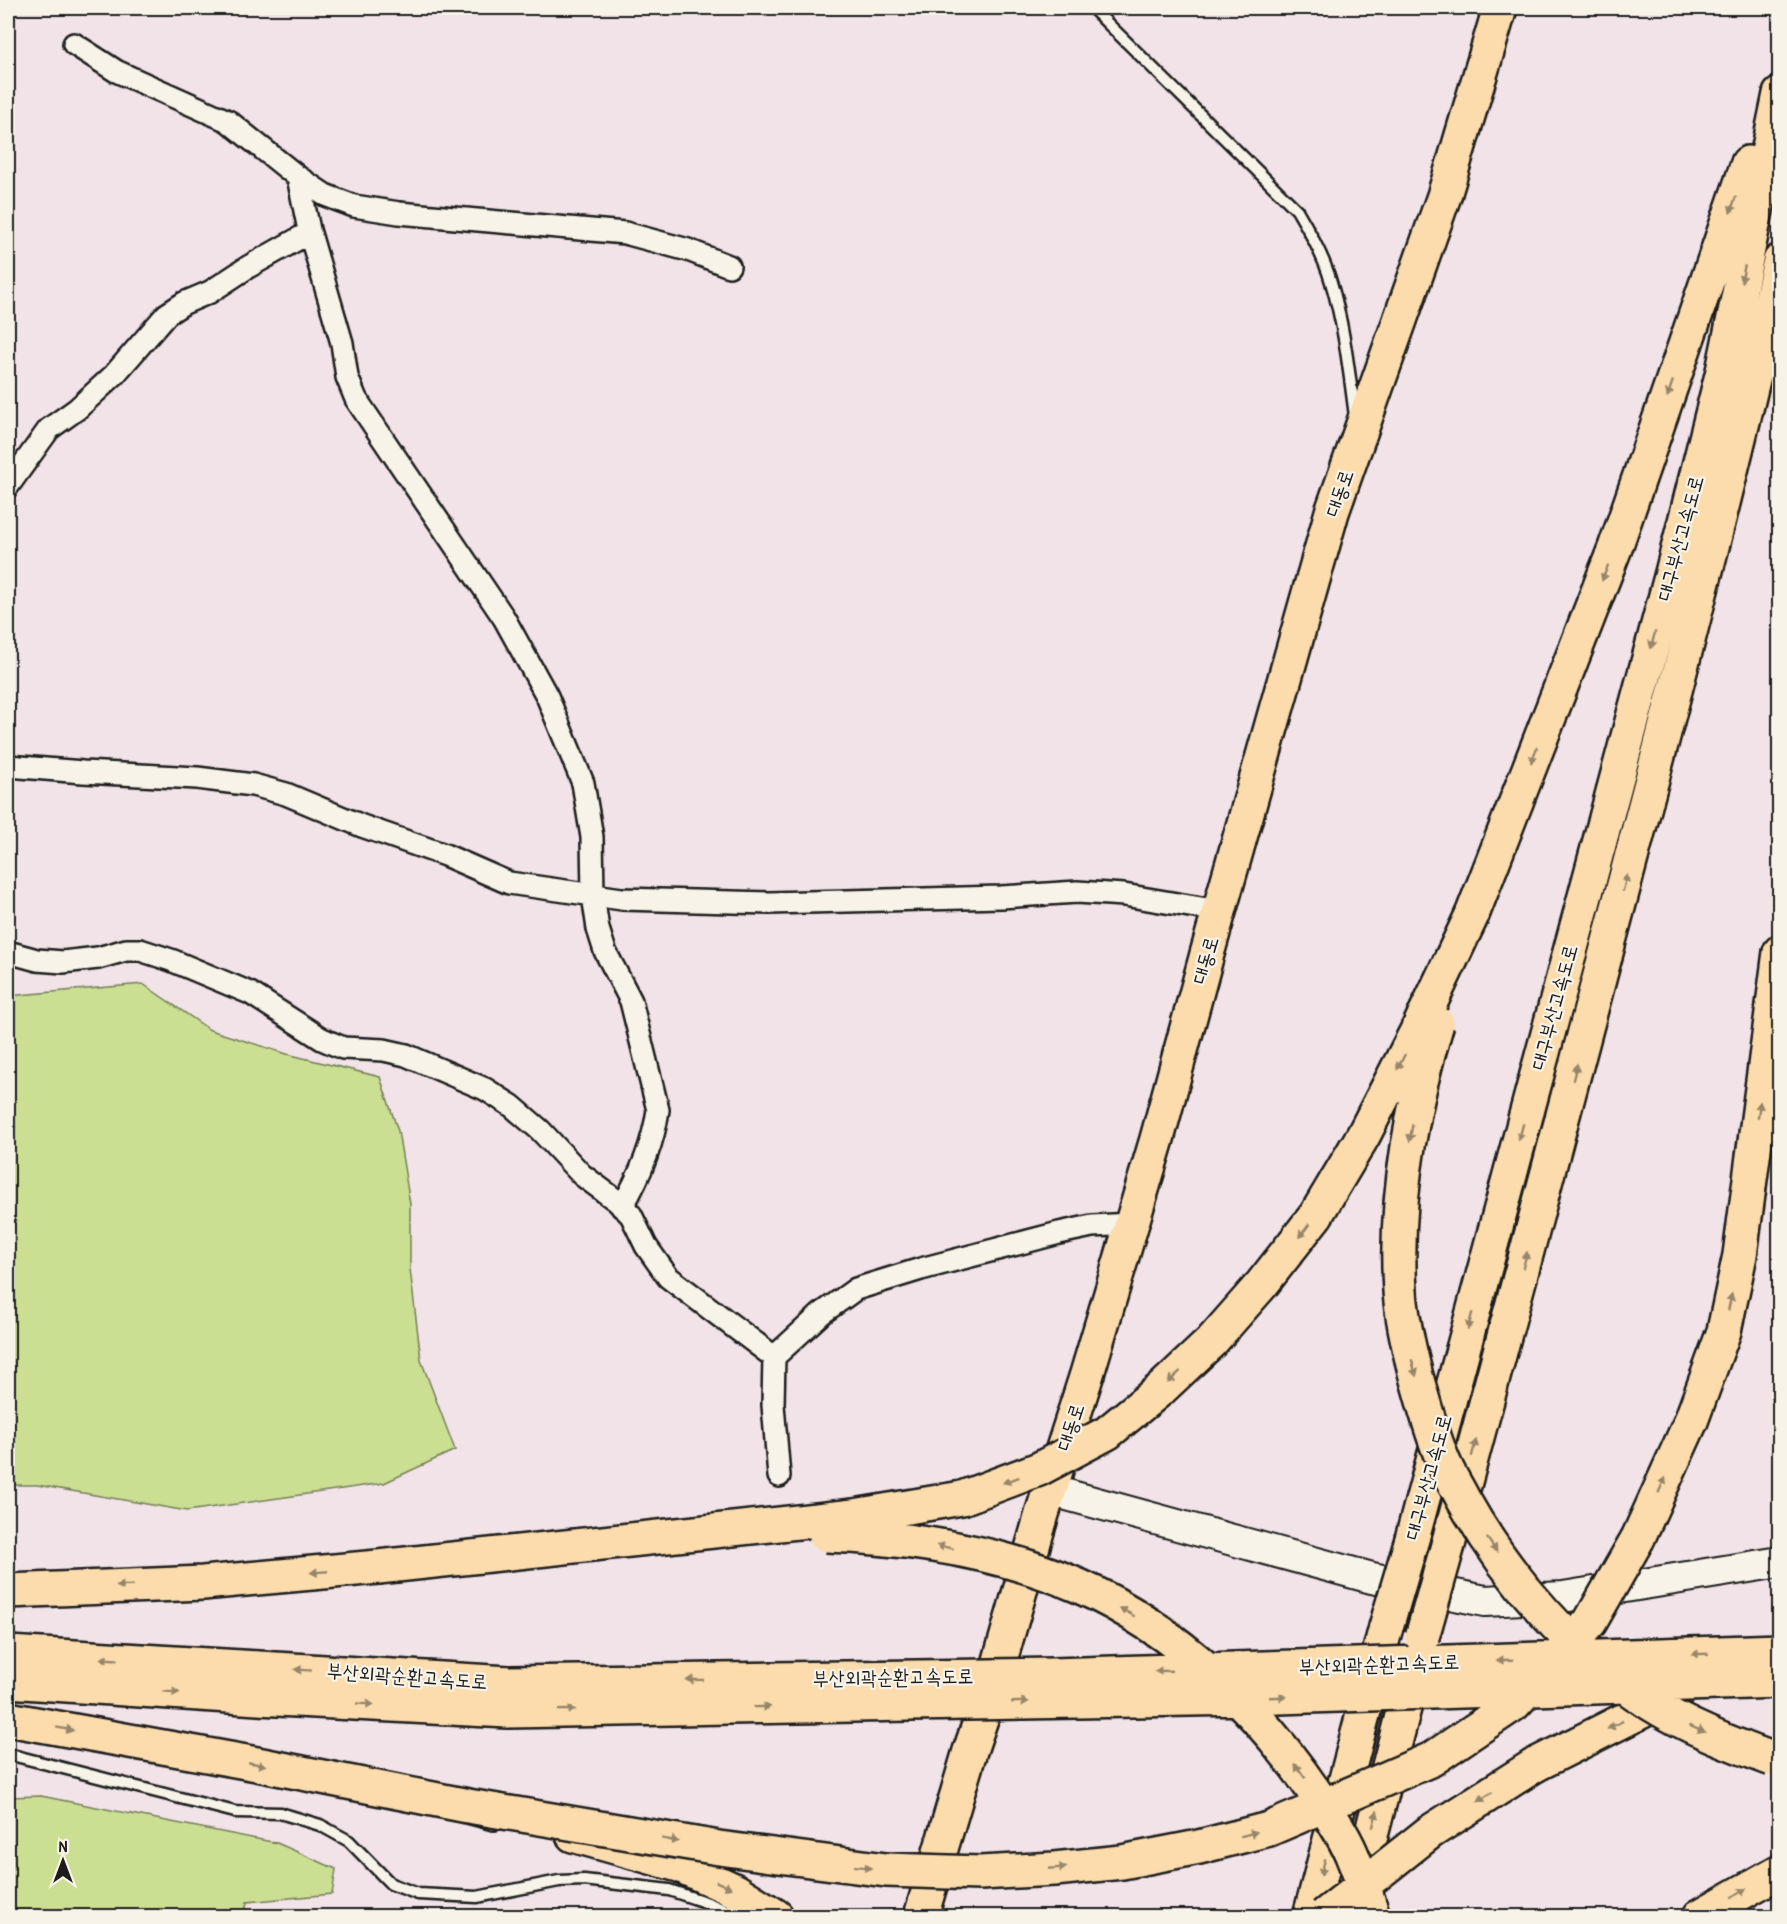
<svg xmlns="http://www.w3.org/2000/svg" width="1787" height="1924" viewBox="0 0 1787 1924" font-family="'Patrick Hand','Poor Story',sans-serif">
  <rect width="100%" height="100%" fill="#f1e3e8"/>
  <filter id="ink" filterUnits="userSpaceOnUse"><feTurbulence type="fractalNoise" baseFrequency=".0167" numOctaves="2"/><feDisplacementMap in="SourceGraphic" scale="12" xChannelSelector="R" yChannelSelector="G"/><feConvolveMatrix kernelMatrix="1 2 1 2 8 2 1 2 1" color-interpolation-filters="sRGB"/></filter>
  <g filter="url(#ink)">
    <!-- green -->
    <path fill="#cbdf93" stroke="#747e58" stroke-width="1.5" d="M143 984 210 1030 287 1054 380 1077 398 1131 410 1204V1269L421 1360 455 1450 384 1483 187 1511 37 1485H8V996Z
      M41 1796 277 1843 336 1869 332 1894 247 1902 244 1916H8V1797Z"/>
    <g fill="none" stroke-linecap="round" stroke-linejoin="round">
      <!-- lane casing -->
      <g stroke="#1c1c1c" stroke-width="15">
        <path id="lane" d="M1092 8 1297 210C1310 232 1324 257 1331 282 1344 325 1349 371 1355 416
          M8 1754 235 1812 280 1813 320 1825 349 1841 391 1884 418 1894 477 1897 559 1881 584 1880 669 1890 708 1903 738 1916"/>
      </g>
      <!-- street casing -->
      <g stroke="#1c1c1c" stroke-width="26">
        <path id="street" d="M298 177 325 195 354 206 399 213 625 233 688 250 729 266
          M309 230 342 343 347 377 356 399 504 618 547 696 566 742 583 783 592 837 593 895 598 929 605 951 631 1001 658 1110C653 1145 640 1176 622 1207
          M8 486 49 429 77 409 114 375 167 314 184 303 210 292 248 267 305 235 309 230 298 177 228 121 116 71 74 44
          M8 766 83 772 197 778 253 785 286 794 362 826 445 855 509 883 622 899 769 903 1001 897 1077 892 1124 895 1219 911
          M8 952 37 960 63 962 98 958 126 950H140L171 960 250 993 322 1039 343 1048 384 1050 406 1055 485 1089 512 1106 540 1130 582 1175 617 1201 631 1215 646 1246 668 1277 774 1357
          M779 1476 773 1405 774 1357 821 1314 856 1289 921 1269 1059 1233 1092 1226 1132 1224"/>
      </g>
      <!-- secondary casing -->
      <g stroke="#1c1c1c" stroke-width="34">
        <path id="secondary" d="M1049 1490 1372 1578 1485 1601 1563 1597 1780 1562"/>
      </g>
      <!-- primary casing -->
      <g stroke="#1c1c1c" stroke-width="38">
        <path id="primary" d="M921 1916 970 1751 995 1678 1042 1514 1087 1374 1157 1139 1207 954 1332 512 1444 196 1500 8"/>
      </g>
      <!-- highway casing -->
      <g stroke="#1c1c1c" stroke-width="38">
        <path id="highway" d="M1472 915 1615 548 1748 163
          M1638 1538 1691 1421 1724 1331 1740 1255 1780 952
          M1412 1539 1672 573 1723 371 1780 94
          M1448 1545C1517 1290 1585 1034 1652 779 1697 606 1742 435 1780 261
          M8 1591 203 1583 378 1567
          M8 1653 509 1683
          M8 1681 258 1698 508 1711
          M8 1719 257 1764 468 1806 494 1813
          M1535 1765 1676 1694
          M573 1835 679 1865 736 1891 776 1916
          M1310 1916 1386 1627
          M1350 1916 1415 1666
          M1700 1916 1780 1871"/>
      </g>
      <!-- lane -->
      <use href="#lane" stroke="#f7f3e8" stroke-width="10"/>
      <!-- street -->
      <use href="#street" stroke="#f7f3e8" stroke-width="21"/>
      <!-- secondary -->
      <use href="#secondary" stroke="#f7f3e8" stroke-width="30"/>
      <!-- primary -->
      <use href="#primary" stroke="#fcdcac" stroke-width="33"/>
      <!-- highway -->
      <use href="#highway" stroke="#fcdcac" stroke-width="33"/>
      <!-- highway-bridge casing -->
      <g stroke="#1c1c1c" stroke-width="38" stroke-linecap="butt">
        <path id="highway-bridge" d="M1437 1023C1411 1109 1394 1200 1400 1291 1402 1320 1409 1349 1416 1376 1424 1405 1432 1435 1444 1463 1449 1475 1457 1487 1463 1499 1507 1578 1572 1652 1648 1702 1687 1727 1729 1743 1772 1759
          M826 1535C912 1538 999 1551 1079 1586 1178 1630 1258 1708 1318 1797 1331 1817 1346 1838 1354 1860 1362 1878 1367 1898 1373 1916
          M378 1567 854 1516 962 1498 1039 1469 1107 1433 1162 1388 1211 1342 1262 1284 1316 1215 1363 1136 1419 1027 1472 915
          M1386 1627 1412 1539
          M1422 1637 1448 1545
          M509 1683 1052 1675 1780 1651
          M508 1711 1246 1698 1780 1681
          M468 1806 719 1848 886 1870 980 1873 1054 1869 1122 1862 1199 1847 1269 1829 1432 1759 1514 1704 1590 1622 1638 1538
          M1324 1916 1430 1832 1535 1765"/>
      </g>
      <!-- highway-bridge -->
      <use href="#highway-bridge" stroke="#fcdcac" stroke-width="33"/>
    </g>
    <!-- one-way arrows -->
    <defs><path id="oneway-solid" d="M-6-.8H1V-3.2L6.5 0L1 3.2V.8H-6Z" transform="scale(1.5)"/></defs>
    <g fill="#97866b">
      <use href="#oneway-solid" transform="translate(1733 205) rotate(109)"/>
      <use href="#oneway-solid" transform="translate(1743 274) rotate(102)"/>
      <use href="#oneway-solid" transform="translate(1670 389) rotate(109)"/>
      <use href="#oneway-solid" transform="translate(1605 573) rotate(111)"/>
      <use href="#oneway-solid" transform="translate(1653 640) rotate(105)"/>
      <use href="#oneway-solid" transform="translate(1534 755) rotate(111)"/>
      <use href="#oneway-solid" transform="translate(1625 883) rotate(-75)"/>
      <use href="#oneway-solid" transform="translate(1401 1062) rotate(117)"/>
      <use href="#oneway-solid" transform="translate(1575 1072) rotate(-75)"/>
      <use href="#oneway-solid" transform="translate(1759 1110) rotate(-83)"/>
      <use href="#oneway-solid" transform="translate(1521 1132) rotate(105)"/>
      <use href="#oneway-solid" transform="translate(1411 1133) rotate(100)"/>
      <use href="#oneway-solid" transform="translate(1304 1231) rotate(128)"/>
      <use href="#oneway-solid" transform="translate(1525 1260) rotate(-75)"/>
      <use href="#oneway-solid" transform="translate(1730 1302) rotate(-78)"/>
      <use href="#oneway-solid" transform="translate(1470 1321) rotate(105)"/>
      <use href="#oneway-solid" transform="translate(1414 1368) rotate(75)"/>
      <use href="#oneway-solid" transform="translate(1174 1377) rotate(137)"/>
      <use href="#oneway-solid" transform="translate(1474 1448) rotate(-75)"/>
      <use href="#oneway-solid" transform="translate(1011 1480) rotate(160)"/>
      <use href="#oneway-solid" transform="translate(1662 1485) rotate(-66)"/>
      <use href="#oneway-solid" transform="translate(1492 1545) rotate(55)"/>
      <use href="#oneway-solid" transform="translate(945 1547) rotate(-168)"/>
      <use href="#oneway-solid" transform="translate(319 1572) rotate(175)"/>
      <use href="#oneway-solid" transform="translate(125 1586) rotate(178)"/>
      <use href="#oneway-solid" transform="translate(1127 1612) rotate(-150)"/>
      <use href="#oneway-solid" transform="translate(1700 1654) rotate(178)"/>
      <use href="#oneway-solid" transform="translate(109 1659) rotate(-177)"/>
      <use href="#oneway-solid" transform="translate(1505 1660) rotate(178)"/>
      <use href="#oneway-solid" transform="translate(303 1670) rotate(-176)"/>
      <use href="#oneway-solid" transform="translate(1163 1671) rotate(178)"/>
      <use href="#oneway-solid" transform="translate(695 1680) rotate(179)"/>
      <use href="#oneway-solid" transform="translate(171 1692) rotate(4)"/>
      <use href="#oneway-solid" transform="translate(1278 1697) rotate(-2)"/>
      <use href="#oneway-solid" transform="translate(1020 1702) rotate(-1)"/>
      <use href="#oneway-solid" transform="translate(365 1704) rotate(3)"/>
      <use href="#oneway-solid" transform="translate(762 1707) rotate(-1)"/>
      <use href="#oneway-solid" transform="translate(567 1710) rotate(-1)"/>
      <use href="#oneway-solid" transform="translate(1615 1725) rotate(153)"/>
      <use href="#oneway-solid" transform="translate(65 1729) rotate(10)"/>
      <use href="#oneway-solid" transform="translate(1697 1729) rotate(23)"/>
      <use href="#oneway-solid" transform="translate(257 1764) rotate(11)"/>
      <use href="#oneway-solid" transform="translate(1300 1771) rotate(-126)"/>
      <use href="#oneway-solid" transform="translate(1485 1797) rotate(147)"/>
      <use href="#oneway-solid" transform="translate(1375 1819) rotate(-75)"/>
      <use href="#oneway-solid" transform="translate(1249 1834) rotate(-15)"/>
      <use href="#oneway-solid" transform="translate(670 1840) rotate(10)"/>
      <use href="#oneway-solid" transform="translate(863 1867) rotate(7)"/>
      <use href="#oneway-solid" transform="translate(1323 1867) rotate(105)"/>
      <use href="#oneway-solid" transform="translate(1058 1868) rotate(-5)"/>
      <use href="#oneway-solid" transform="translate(724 1885) rotate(24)"/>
      <use href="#oneway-solid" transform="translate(1739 1893) rotate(-30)"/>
    </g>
  </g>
  <g text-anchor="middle" stroke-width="4.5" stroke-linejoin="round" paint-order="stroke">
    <!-- street labels -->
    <g font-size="20" fill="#1c1c1c" stroke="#f7f3e8">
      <text transform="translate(1339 493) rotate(-71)" y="7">대동로</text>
      <text transform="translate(1680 538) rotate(-75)" y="7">대구부산고속도로</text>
      <text transform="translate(1205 960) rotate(-74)" y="7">대동로</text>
      <text transform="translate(1554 1007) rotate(-75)" y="7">대구부산고속도로</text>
      <text transform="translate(1070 1427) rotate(-72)" y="7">대동로</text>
      <text transform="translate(1428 1477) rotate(-75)" y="7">대구부산고속도로</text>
      <text transform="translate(1379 1664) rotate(-2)" y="7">부산외곽순환고속도로</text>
      <text transform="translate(407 1676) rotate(4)" y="7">부산외곽순환고속도로</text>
      <text transform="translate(893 1677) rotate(-1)" y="7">부산외곽순환고속도로</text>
    </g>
  </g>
  <!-- margin -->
  <rect width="1787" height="1924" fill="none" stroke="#f7f3e8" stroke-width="30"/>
  <rect x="15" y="15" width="1757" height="1894" fill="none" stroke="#1c1c1c" stroke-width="2" filter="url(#ink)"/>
  <!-- north arrow -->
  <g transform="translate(63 1861)" stroke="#f7f3e8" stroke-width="4.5" paint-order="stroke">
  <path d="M0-4.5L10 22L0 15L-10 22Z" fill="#1c1c1c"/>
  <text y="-9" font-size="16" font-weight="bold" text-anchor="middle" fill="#1c1c1c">N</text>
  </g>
</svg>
